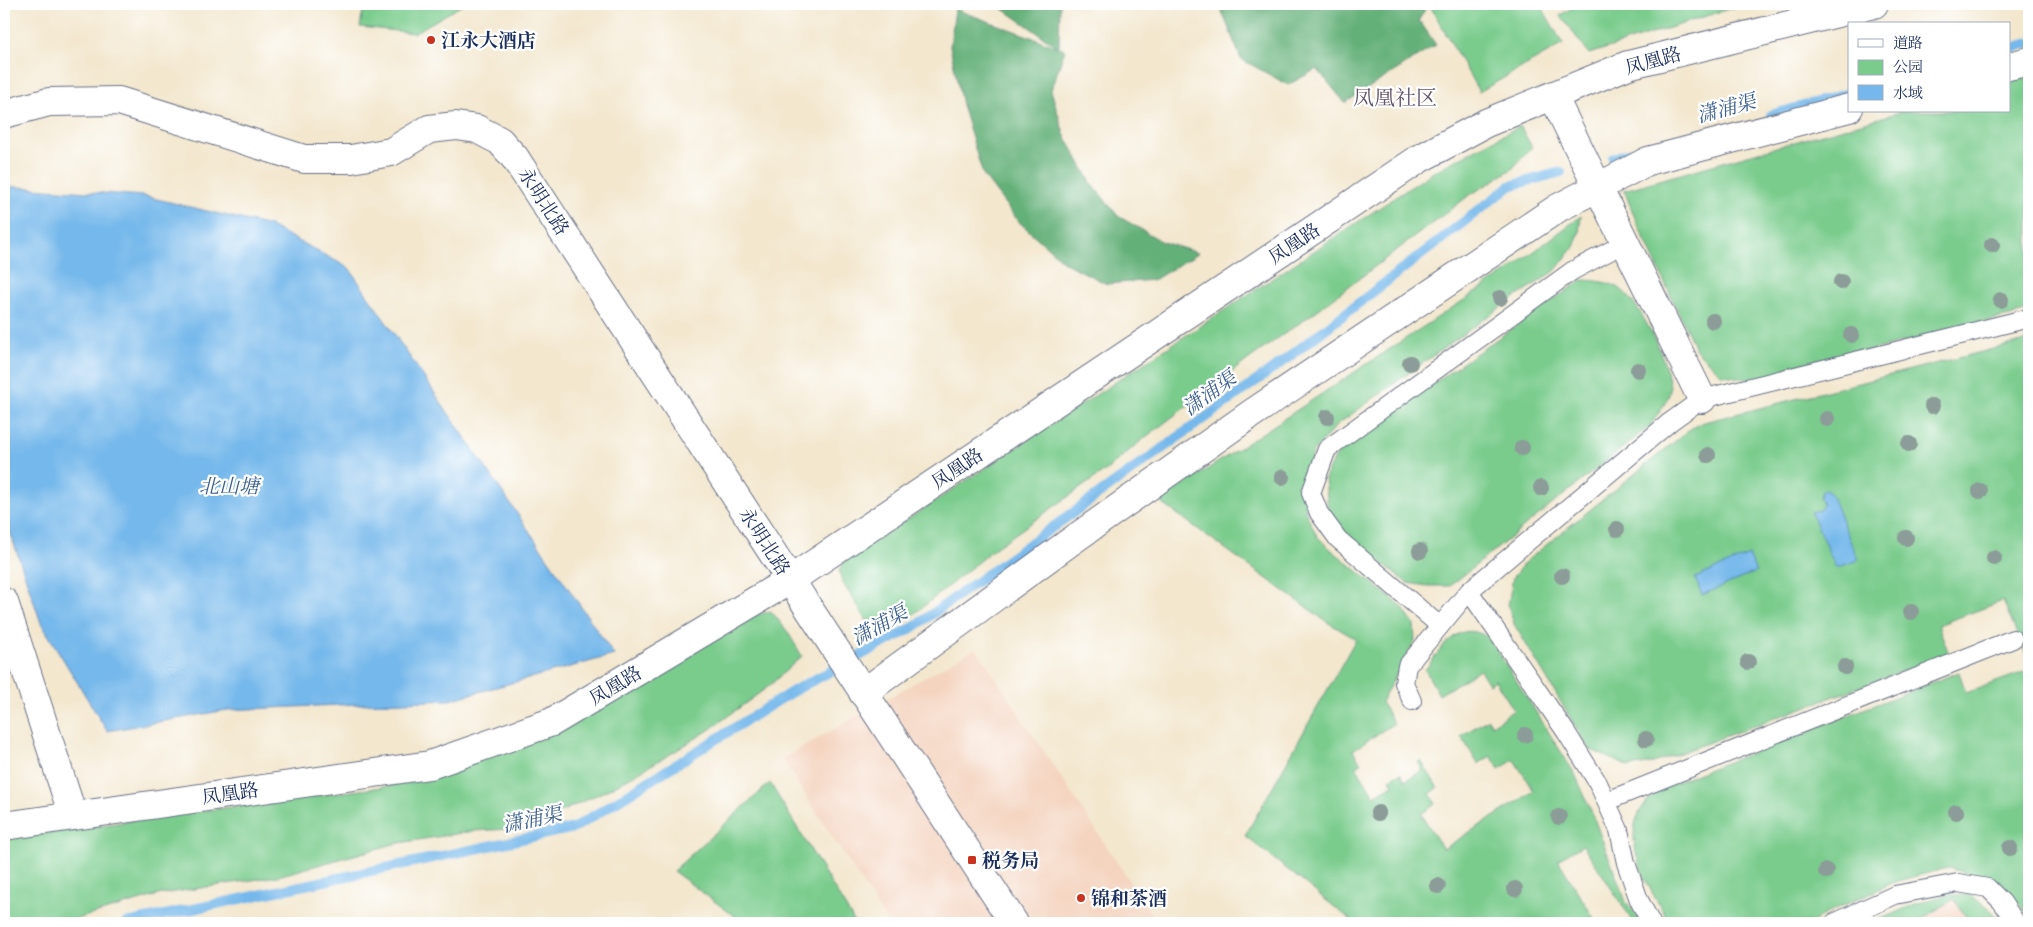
<svg xmlns="http://www.w3.org/2000/svg" width="2033" height="927" viewBox="0 0 2033 927" font-family="Cardo,'Noto Serif SC',serif">
  <rect width="100%" height="100%" fill="#fff"/>
  <filter id="ink" filterUnits="userSpaceOnUse"><feTurbulence type="fractalNoise" baseFrequency=".02" numOctaves="2"/><feDisplacementMap in="SourceGraphic" scale="10" xChannelSelector="R" yChannelSelector="G"/><feConvolveMatrix kernelMatrix="1 2 1 2 8 2 1 2 1" color-interpolation-filters="sRGB"/></filter>
  <filter id="wash" filterUnits="userSpaceOnUse"><feTurbulence type="fractalNoise" baseFrequency=".0096" numOctaves="4" result="noise"/><feDisplacementMap in="SourceGraphic" scale="20" xChannelSelector="R" yChannelSelector="G"/><feGaussianBlur stdDeviation="1.12" result="paint"/><feColorMatrix in="noise" values="0 0 0 0 0 0 0 0 0 0 0 0 0 0 0 0 0 1.4 0 .05"/><feComposite in="paint" operator="in"/></filter>
  <g filter="url(#wash)">
    <rect width="100%" height="100%" fill="#f3e7ce"/>
    <!-- built -->
    <path fill="#f4d4bf" d="M976 648 1157 923H888L782 759Z
      M1954 898 1970 923H1915Z"/>
    <!-- green -->
    <path fill="#7acc8d" stroke="#4a7e76" d="M364 4H464L414 33 360 27Z
      M1429 4H1540L1563 44 1479 92Z
      M1579 4H1744L1589 54 1560 15Z
      M2029 76V311L1751 380 1721 374 1696 350 1637 223 1624 190 1904 111H2009V82Z
      M1520 126 1532 147 1512 169 1467 197 1311 315 1249 359 1142 440 1105 471 995 548 913 615 877 636 842 582 839 570 846 560 1435 171Z
      M1581 216 1579 233 1574 247 1555 271 1501 307 1338 424 1313 452 1304 484 1306 513 1317 536 1328 547 1402 607 1414 625 1415 641 1381 702 1394 723 1353 750 1361 763 1356 766 1374 796 1393 785 1390 779 1400 773 1405 781 1423 770 1418 762 1421 761 1438 788 1430 794 1436 804 1421 814 1443 849 1534 791 1514 760 1499 769 1491 756 1478 764 1461 736 1488 719 1492 725 1514 710 1495 680 1489 684 1480 670 1439 695 1425 670C1443 647 1459 617 1490 639L1575 774 1590 808 1626 902 1643 923H1634L1583 845 1558 860 1597 923H1355L1245 836 1356 639 1327 622 1159 501 1508 271Z
      M1582 280C1593 280 1609 282 1619 288 1640 301 1670 365 1670 390 1670 399 1655 418 1650 426L1450 586H1428L1407 583 1336 526 1328 508 1325 479 1330 466 1343 446Z
      M2029 340V662L2003 601 1938 625 1949 654 1653 763 1629 767 1589 749 1514 624 1508 605 1513 577 1525 562 1693 427 1704 422Z
      M771 611 787 631 802 656 769 686 709 730 669 755 609 789 565 810 511 829 473 831 394 844 278 876 162 894 63 923H4V840L156 817 390 786 544 735 749 617Z
      M2029 670V919L2021 906 1995 881 1948 868 1897 881 1831 911 1811 923H1670C1651 891 1616 839 1645 804 1650 796 1661 791 1669 785L1959 672 1966 693Z
      M770 783 855 923H744L673 871Z
      M1946 895H1969L1988 907 2004 923H1970L1954 899 1915 923H1872L1915 904Z"/>
    <!-- forest -->
    <path fill="#63b078" stroke="#3f706b" d="M996 4H1060L1059 47 1065 50 1051 90 1064 134 1092 184 1118 216 1163 242 1198 253 1154 280 1107 284 1065 263 1018 221 983 175 962 105 950 46 955 9 1058 47Z
      M1219 4H1428L1419 20 1436 45 1345 103 1317 69 1288 85 1241 59Z"/>
    <!-- water -->
    <path fill="#75b8eb" stroke="#4874a4" d="M4 186 144 196 270 226 349 268 614 655 449 700 227 710 107 731 41 623 4 514Z
      M1826 490 1831 494 1858 560 1836 568 1811 512 1820 510 1823 505 1820 497 1822 491Z
      M1749 555 1756 572 1702 595 1695 578Z"/>
    <g fill="none" stroke-linecap="round" stroke-linejoin="round">
      <!-- stream -->
      <path stroke="#75b8eb" stroke-width="10" d="M2009 49 2029 43
        M1771 115 1849 93
        M1613 158 1650 147
        M127 923 574 828 795 690 914 627 1280 364 1510 186 1561 172"/>
    </g>
  </g>
  <g filter="url(#ink)">
    <g fill="none" stroke-linecap="round" stroke-linejoin="round">
      <!-- lane casing -->
      <g stroke="#676f85" stroke-width="20">
        <path id="lane" d="M1440 626 1338 539 1319 513 1311 493 1327 449 1572 271 1625 243
          M1412 701 1404 683 1407 666 1469 591
          M1607 801 2013 639
          M1651 923 1639 900 1626 863 1619 830 1598 783 1566 732 1469 591 1670 422 1702 399 2029 318
          M1834 923 1895 895 1958 883 1988 888 2002 902 2016 923"/>
      </g>
      <!-- street casing -->
      <g stroke="#676f85" stroke-width="30">
        <path id="street" d="M1553 96 1702 399
          M4 114 49 102 119 101 304 159H351L391 152 429 129 456 126 477 129 500 141 515 158
          M4 602 73 816"/>
      </g>
      <!-- secondary casing -->
      <g stroke="#676f85" stroke-width="30">
        <path id="secondary" d="M2009 66 2029 61
          M863 693 1070 542 1251 414 1558 208 1648 161 1849 108
          M4 826 430 765 552 722 790 580 1419 159 1486 123 1628 65 1874 4"/>
      </g>
      <!-- primary casing -->
      <g stroke="#676f85" stroke-width="30">
        <path id="primary" d="M515 158 1014 923"/>
      </g>
      <!-- lane -->
      <use href="#lane" stroke="#fff" stroke-width="18"/>
      <!-- street -->
      <use href="#street" stroke="#fff" stroke-width="28"/>
      <!-- secondary -->
      <use href="#secondary" stroke="#fff" stroke-width="28"/>
      <!-- primary -->
      <use href="#primary" stroke="#fff" stroke-width="28"/>
    </g>
    <!-- trees -->
    <g fill="#8c9c98">
      <circle cx="1992" cy="245" r="8"/>
      <circle cx="1841" cy="282" r="8"/>
      <circle cx="1500" cy="298" r="8"/>
      <circle cx="2001" cy="300" r="8"/>
      <circle cx="1713" cy="321" r="8"/>
      <circle cx="1851" cy="335" r="8"/>
      <circle cx="1410" cy="363" r="8"/>
      <circle cx="1638" cy="370" r="8"/>
      <circle cx="1932" cy="406" r="8"/>
      <circle cx="1327" cy="417" r="8"/>
      <circle cx="1827" cy="419" r="8"/>
      <circle cx="1909" cy="444" r="8"/>
      <circle cx="1522" cy="448" r="8"/>
      <circle cx="1708" cy="455" r="8"/>
      <circle cx="1282" cy="477" r="8"/>
      <circle cx="1541" cy="488" r="8"/>
      <circle cx="1980" cy="491" r="8"/>
      <circle cx="1617" cy="529" r="8"/>
      <circle cx="1906" cy="538" r="8"/>
      <circle cx="1420" cy="551" r="8"/>
      <circle cx="1994" cy="558" r="8"/>
      <circle cx="1562" cy="576" r="8"/>
      <circle cx="1911" cy="612" r="8"/>
      <circle cx="1748" cy="662" r="8"/>
      <circle cx="1845" cy="667" r="8"/>
      <circle cx="1525" cy="735" r="8"/>
      <circle cx="1646" cy="739" r="8"/>
      <circle cx="1956" cy="812" r="8"/>
      <circle cx="1378" cy="813" r="8"/>
      <circle cx="1559" cy="817" r="8"/>
      <circle cx="2010" cy="848" r="8"/>
      <circle cx="1826" cy="871" r="8"/>
      <circle cx="1438" cy="886" r="8"/>
      <circle cx="1515" cy="889" r="8"/>
    </g>
  </g>
  <!-- markers -->
  <g fill="#c8321e" stroke="#fff" stroke-width="2">
    <circle cx="431" cy="40" r="5"/>
    <rect x="967" y="855" width="10" height="10" rx="2.5"/>
    <circle cx="1081" cy="898" r="5"/>
  </g>
  <g text-anchor="middle" stroke-width="4.5" stroke-linejoin="round" paint-order="stroke">
    <!-- poi labels -->
    <g font-size="19" font-weight="bold" fill="#1b2f5e" stroke="#fff" text-anchor="start">
      <text x="441" y="47">江永大酒店</text>
      <text x="982" y="867">税务局</text>
      <text x="1091" y="905">锦和茶酒</text>
    </g>
    <!-- street labels -->
    <g font-size="19" fill="#1b2f5e" stroke="#fff">
      <text transform="translate(1653 60) rotate(-15)" y="7">凤凰路</text>
      <text transform="translate(544 201) rotate(57)" y="7">永明北路</text>
      <text transform="translate(1294 243) rotate(-34)" y="7">凤凰路</text>
      <text transform="translate(957 468) rotate(-34)" y="7">凤凰路</text>
      <text transform="translate(765 541) rotate(57)" y="7">永明北路</text>
      <text transform="translate(615 685) rotate(-31)" y="7">凤凰路</text>
      <text transform="translate(230 793) rotate(-8)" y="7">凤凰路</text>
    </g>
    <!-- water labels -->
    <g font-size="20" font-style="italic" fill="#3a5f8f" stroke="#fff">
      <text transform="translate(1726 108) rotate(-15)" y="7">潇浦渠</text>
      <text transform="translate(1209 393) rotate(-36)" y="7">潇浦渠</text>
      <text x="229" y="493">北山塘</text>
      <text transform="translate(879 625) rotate(-29)" y="7">潇浦渠</text>
      <text transform="translate(532 819) rotate(-12)" y="7">潇浦渠</text>
    </g>
    <!-- quarter labels -->
    <g font-size="21" fill="#605469" stroke="#fff">
      <text x="1395" y="105">凤凰社区</text>
    </g>
  </g>
  <!-- margin -->
  <rect width="2033" height="927" fill="none" stroke="#fff" stroke-width="20"/>
  <!-- legend -->
  <rect x="1848" y="22" width="162" height="90" fill="#ffffff" stroke="#a4acbf"/>
  <rect x="1858" y="39" width="25" height="8" fill="#ffffff" stroke="#a4acbf"/>
  <text x="1893" y="48" font-size="15" fill="#1b2f5e">道路</text>
  <rect x="1858" y="60" width="25" height="15" fill="#7acc8d" stroke="#a4acbf"/>
  <text x="1893" y="72" font-size="15" fill="#1b2f5e">公园</text>
  <rect x="1858" y="85" width="25" height="15" fill="#75b8eb" stroke="#a4acbf"/>
  <text x="1893" y="98" font-size="15" fill="#1b2f5e">水域</text>
</svg>
